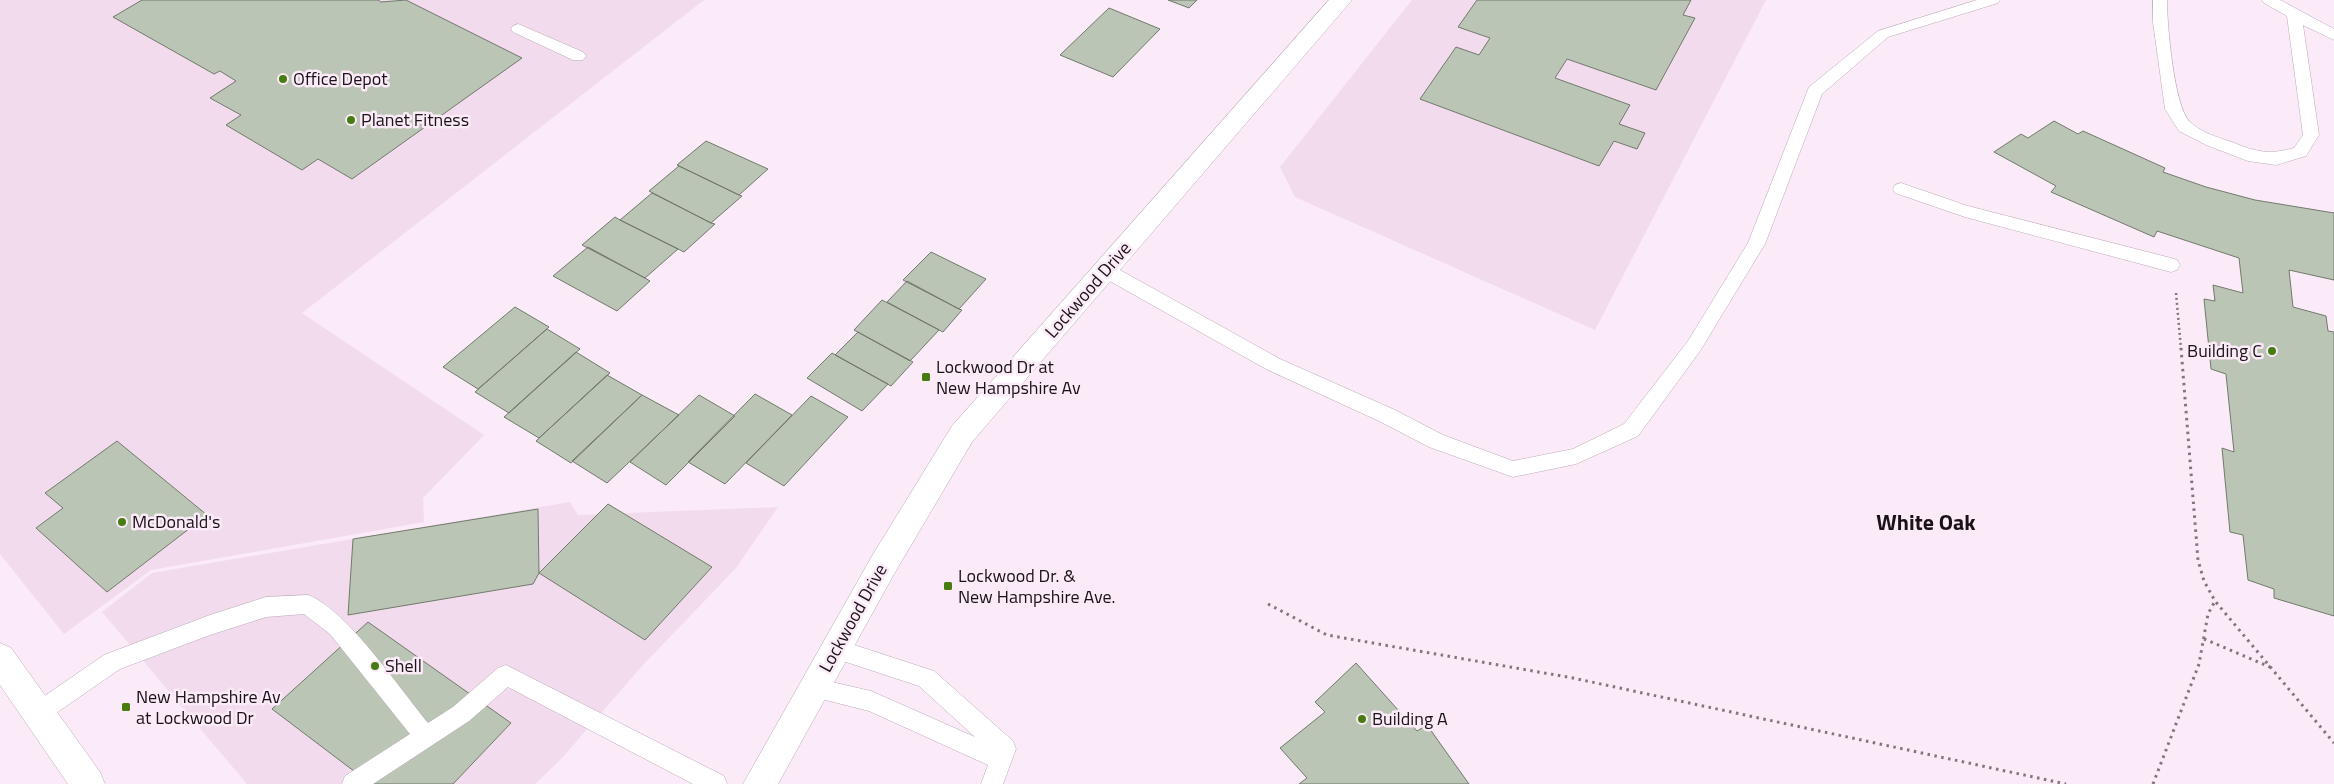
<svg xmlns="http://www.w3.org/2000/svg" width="2334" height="784" viewBox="0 0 2334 784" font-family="'Titillium Web',sans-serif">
  <rect width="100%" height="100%" fill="#fbeaf7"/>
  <!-- built -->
  <path fill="#f2dbec" d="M0 0H704L302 313 484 435 423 498 424 522 151 570 64 634 0 554Z
    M1412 0H1766L1595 330 1295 197 1280 167Z
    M570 502 578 515 778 507 736 568 642 666 562 758 535 784H247L102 612 152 573Z"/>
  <!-- building -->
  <path fill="#bbc5b5" stroke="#717a6c" d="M142 0H378L381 2 406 0 522 58 352 179 318 159 302 170 226 125 241 115 210 98 236 81 220 71 214 74 113 17Z
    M1168 0H1197L1189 8Z
    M1477 0H1691L1683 15 1695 18 1656 90 1567 59 1555 78 1630 105 1619 124 1645 133 1637 149 1614 141 1599 166 1420 99 1456 47 1479 55 1490 38 1458 27Z
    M1109 8 1160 29 1113 77 1060 55Z
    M2054 121 2078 134 2083 131 2165 168 2163 172 2206 187 2255 200 2334 213V280L2289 270 2293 307 2326 316 2328 331 2334 332V616L2274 598V589L2248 580 2243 535 2230 532 2222 448 2234 452 2226 374 2211 369 2204 299 2215 301 2213 285 2243 293 2239 258 2157 231 2154 237 2051 192 2056 186 1994 152 2021 134 2028 138Z
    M706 141 768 169 739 195 677 165Z
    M679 166 739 195 742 196 711 223 649 191Z
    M652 193 711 223 715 224 684 252 620 220Z
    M615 217 620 220 678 249 645 278 582 245Z
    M588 247 645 278 650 281 617 311 553 276Z
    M931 252 986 279 959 309 903 280Z
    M907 281 959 309 962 310 943 332 887 302Z
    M882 300 939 330 910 361 854 330Z
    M515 307 549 327 478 389 443 367Z
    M547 329 580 349 509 413 475 392Z
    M858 332 913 362 891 386 835 355Z
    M576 352 610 373 539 438 504 417Z
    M832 353 888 384 862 411 807 378Z
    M607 375 642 395 571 463 536 441Z
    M755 394 792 415 725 484 688 462Z
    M642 395 679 415 607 483 572 461Z
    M699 395 735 416 666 485 630 462Z
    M811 396 848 417 784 486 746 463Z
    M117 441 207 515 107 592 36 528 63 508 45 493Z
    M608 504 712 567 645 640 539 573Z
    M538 509 539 573 533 584 348 615 353 539Z
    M368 622 511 723 453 784H371L272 709Z
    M1356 663 1417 731 1427 725 1469 784H1299L1307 778 1280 748 1325 712 1315 702Z"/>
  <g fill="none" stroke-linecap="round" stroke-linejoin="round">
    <!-- service casing -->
    <g stroke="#baabb7" stroke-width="1">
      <path id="service" d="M1977 0H2000L1998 3 1888 37 1822 94 1765 244 1700 351 1638 436 1576 464 1513 477 1429 447 1381 422 1266 369 1099 275 1096 270 1099 265 1105 263 1111 265 1280 359 1395 410 1443 435 1513 461 1573 449 1624 424 1688 341 1748 243 1809 87 1878 31Z
        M2153 0H2167C2167 24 2174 107 2190 122 2200 132 2219 138 2232 142 2256 152 2269 155 2294 148L2303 135 2287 16 2264 3 2262 0H2280L2334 29V40L2303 25 2319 135 2306 156 2276 165 2248 161 2206 145 2179 131 2165 109 2153 22Z
        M518 24 583 52 586 56 583 60H573L513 32 511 29 513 26Z
        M1901 183 1968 206 2171 258 2177 260 2180 265 2177 270 2171 272 1965 217 1895 193 1893 189 1895 185Z
        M308 595C345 608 401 690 428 723L453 707 498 668 506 665 724 776 727 784H693L508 687 469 721 373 784H342L345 776 410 734 330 634 304 614 266 617 210 635 120 669 46 720 38 724 30 720 27 713 30 706 104 655 210 615 266 597Z
        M836 639 934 671 1013 741 1016 749 1003 784H981L988 765 869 711 806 695 803 688 806 681 814 678 871 691 975 737 919 686 828 656 825 649 828 642Z"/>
    </g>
    <!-- tertiary casing -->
    <g stroke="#baabb7" stroke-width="1">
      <path id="tertiary" d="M1329 0H1352L972 442 894 574 778 784H743L872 556 952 426Z"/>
    </g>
    <!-- primary casing -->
    <g stroke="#baabb7" stroke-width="1">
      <path id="primary" d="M0 643 11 648 100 772 105 784H68L0 685Z"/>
    </g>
    <!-- path-far1 -->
    <path stroke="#81767f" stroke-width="2.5" stroke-dasharray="2 3" stroke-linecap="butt" d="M2176 293 2181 349"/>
    <!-- path -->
    <path stroke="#81767f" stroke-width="3" stroke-dasharray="2.5 4.5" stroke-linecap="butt" d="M2181 348 2198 560 2204 581 2215 601 2334 743
      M1268 604 1327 635 1573 678 2066 784
      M2204 639 2270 667
      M2153 784 2199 664 2208 614 2215 601"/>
    <!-- service -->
    <use href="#service" fill="#fff" fill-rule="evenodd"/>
    <!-- tertiary -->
    <use href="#tertiary" fill="#fff" fill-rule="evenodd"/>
    <!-- primary -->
    <use href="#primary" fill="#fff" fill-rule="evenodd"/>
  </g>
  <!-- markers -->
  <g fill="#477c10" stroke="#fbeaf7" stroke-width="2">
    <circle cx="283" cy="79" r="5"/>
    <circle cx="351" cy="120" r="5"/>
    <circle cx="2272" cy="351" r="5"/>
    <rect x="921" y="372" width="10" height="10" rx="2.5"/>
    <circle cx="122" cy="522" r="5"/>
    <rect x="943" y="581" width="10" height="10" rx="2.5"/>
    <circle cx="375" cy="666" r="5"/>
    <rect x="121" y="702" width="10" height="10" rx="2.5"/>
    <circle cx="1362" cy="719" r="5"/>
  </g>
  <g text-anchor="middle" stroke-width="5" stroke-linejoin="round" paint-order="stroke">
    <!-- poi labels -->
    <g font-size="18" fill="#191318" stroke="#fbeaf7" text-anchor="start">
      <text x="293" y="85">Office Depot</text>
      <text x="361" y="126">Planet Fitness</text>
      <text x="2262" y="357" text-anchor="end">Building C</text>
      <text x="936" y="373">Lockwood Dr at<tspan x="936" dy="21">New Hampshire Av</tspan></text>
      <text x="132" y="528">McDonald's</text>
      <text x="958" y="582">Lockwood Dr. &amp;<tspan x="958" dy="21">New Hampshire Ave.</tspan></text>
      <text x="385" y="672">Shell</text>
      <text x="136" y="703">New Hampshire Av<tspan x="136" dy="21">at Lockwood Dr</tspan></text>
      <text x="1372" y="725">Building A</text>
    </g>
    <!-- street labels -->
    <g font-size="18" fill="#191318" stroke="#fbeaf7">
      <text transform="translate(1088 290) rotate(-49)" y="6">Lockwood Drive</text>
      <text transform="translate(853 618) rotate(-61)" y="6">Lockwood Drive</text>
    </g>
    <!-- district labels -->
    <g font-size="22" font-weight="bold" fill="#191318" stroke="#fbeaf7">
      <text x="1926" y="530">White Oak</text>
    </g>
  </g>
</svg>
